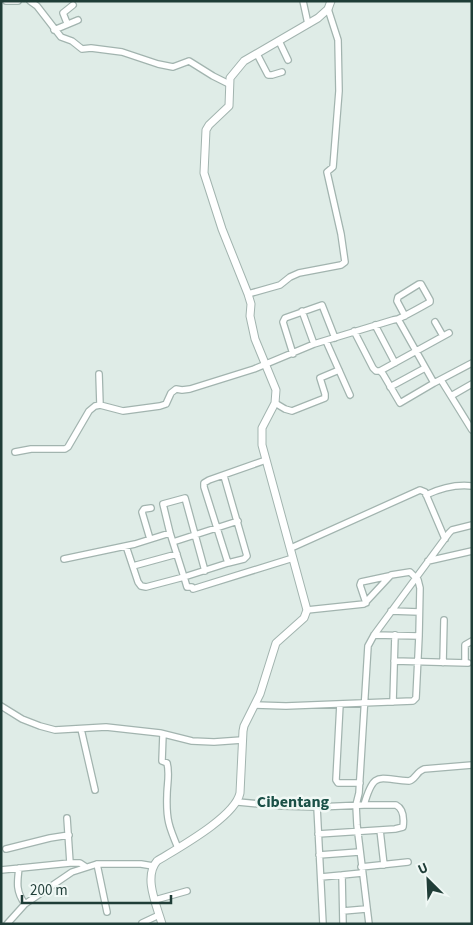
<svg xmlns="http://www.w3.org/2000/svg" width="473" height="925" viewBox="0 0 473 925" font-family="'Source Sans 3',sans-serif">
  <rect width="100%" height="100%" fill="#dfece7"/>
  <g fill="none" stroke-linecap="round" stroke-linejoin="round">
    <!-- minor casing -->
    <g stroke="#a2b4af" stroke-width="8">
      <path id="minor" d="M6 1H18
        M30 1 37 6 61 37 72 41 82 49 91 48 122 52 158 64 173 67 189 61 213 76 229 84
        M303 1 308 24
        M67 23 63 13 73 5
        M54 30 78 20
        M279 41 288 60
        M257 54 268 75H272L282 72
        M248 294 280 285 290 277 299 273 341 265 345 262 341 234 327 172 333 167 339 91 338 40 328 9
        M302 311 314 344
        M398 319C409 314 419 308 430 302V300L421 284H419L398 297 397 301 405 316
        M435 322 443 336
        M375 325 395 363
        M354 331 373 368 376 371H380L383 374 400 403 434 383
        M326 341 350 395
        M293 354 283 322 285 318 322 305 335 338
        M380 371 449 333
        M99 374 100 405
        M441 380 472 430
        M390 387 425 368
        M451 396 472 384
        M275 403 285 409 292 411 325 398V394L320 378 339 370
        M15 452 31 449H65L68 447 89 411 95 406 100 405 123 411 160 406 166 404 171 393 176 389 182 390 190 389 254 369 314 344 393 320 398 319 434 383 472 363
        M224 476 247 556 244 559 228 563
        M426 495C441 488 455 484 472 486
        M170 533 163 504 185 498 205 571
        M150 539 142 512 144 509 151 508
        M173 542 238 521
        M126 546 138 582 141 586 146 587 184 577 187 587H192L193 589 293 558
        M291 548 420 490 425 492 445 539
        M64 559 135 544 170 533 184 577 228 563 204 487V483L209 480 266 460
        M428 561 472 551
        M133 566 177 554
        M366 603 360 585 361 582 389 576
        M307 610 364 604 391 575 410 572 418 580 420 588 419 636
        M391 611 419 612
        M394 661 468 663
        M443 663 444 620
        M465 663V645L472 641
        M393 702 395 635
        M340 704 336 780 338 783H360
        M255 705 286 706 413 701 416 698 419 636 374 635
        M1 706 22 719 40 726 55 730 106 727 160 733 192 741 214 742 242 740
        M81 729 95 790
        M163 734 162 761 167 763C170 773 167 785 167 795 166 819 169 827 178 848
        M238 802 282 806 317 807 364 805C374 770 378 779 409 781 416 779 416 772 424 769L472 765
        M317 807 323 924
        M67 818 70 863
        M380 830 384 865
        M318 834 395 829 403 827C404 819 404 809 396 805H364
        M6 849 50 838 69 835
        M319 855 359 852
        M97 864 107 912
        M361 867 408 862
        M19 868C17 883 16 892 25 904
        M1 870 70 863H80L86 867
        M321 877 342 875
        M155 900 187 891
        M343 911 366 909
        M142 923 159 915
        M7 924 25 904 72 872 97 864H141L153 866
        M343 924 342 875 362 873
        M369 924 357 825 356 805 359 793 368 646 374 635 449 533 452 530 472 525"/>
    </g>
    <!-- tertiary casing -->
    <g stroke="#a2b4af" stroke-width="9">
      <path id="tertiary" d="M162 924C157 906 143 877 157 861 178 848 235 817 240 793L243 731 244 726 260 694 276 643 304 618 307 610 262 445V428L275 403 276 390 255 339 250 316 251 304 248 294 222 229 204 173 206 130 209 125 229 106 230 78 244 61 318 18 328 9 331 1"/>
    </g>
    <!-- minor -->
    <use href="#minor" stroke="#fff" stroke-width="5.5"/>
    <!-- tertiary -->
    <use href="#tertiary" stroke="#fff" stroke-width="7"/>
  </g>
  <g text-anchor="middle" stroke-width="5" stroke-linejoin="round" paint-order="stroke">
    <!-- quarter labels -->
    <g font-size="16" font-weight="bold" fill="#1a5047" stroke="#f0f8f5">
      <text x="293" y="807">Cibentang</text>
    </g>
  </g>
  <!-- border -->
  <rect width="473" height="925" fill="none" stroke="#1f3d37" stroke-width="5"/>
  <!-- north arrow -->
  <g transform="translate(428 880) rotate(336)" stroke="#f0f8f5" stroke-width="4" paint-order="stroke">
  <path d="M0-4L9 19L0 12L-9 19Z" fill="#1f3d37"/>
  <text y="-8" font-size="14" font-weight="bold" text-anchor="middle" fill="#1f3d37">U</text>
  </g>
  <!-- scale -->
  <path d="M22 895v8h149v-8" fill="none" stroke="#1f3d37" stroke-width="2.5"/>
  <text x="30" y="895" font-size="15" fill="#1f3d37" stroke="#f0f8f5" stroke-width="4" paint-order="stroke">200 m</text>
</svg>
